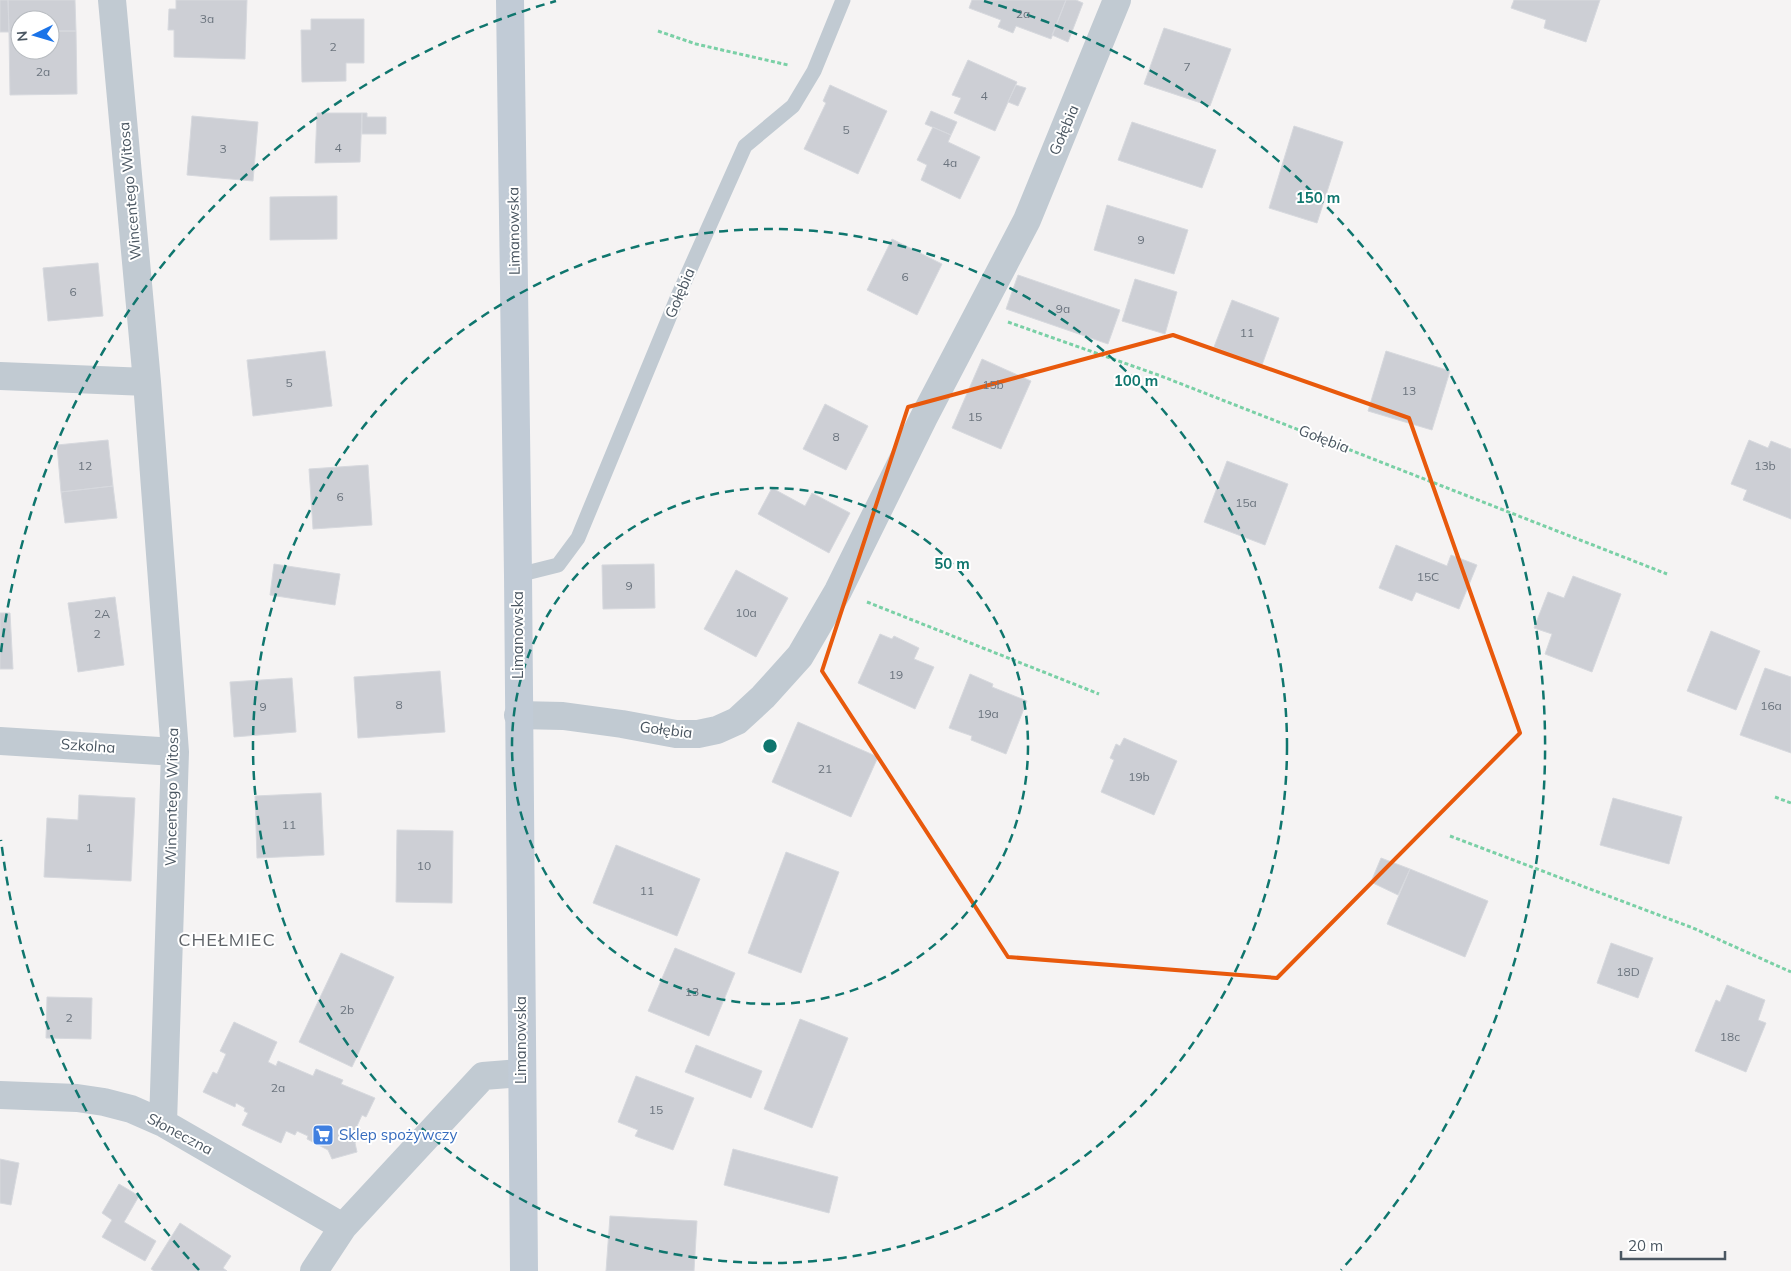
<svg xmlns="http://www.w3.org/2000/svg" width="1791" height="1271" viewBox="0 0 1791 1271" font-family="Mulish,sans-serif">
  <rect width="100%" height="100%" fill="#f5f3f3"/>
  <!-- building -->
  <path fill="#cdcfd5" stroke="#d7d9de" d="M0 0H8L9 32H0Z
    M8 0H75L76 31H50V20H20V32H9Z
    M176 0H247L245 59 174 57V30H168L169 9H176Z
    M972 0H1066L1051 39 1016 26 1013 33 998 27 1001 20 969 8Z
    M1066 0H1076L1083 3 1068 42 1052 35Z
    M1514 0H1600L1586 42 1544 28 1546 20 1511 8Z
    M311 19H364V63H346V81L302 82 301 30H311Z
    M1164 28 1231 49 1210 106 1144 84Z
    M50 31H76L77 94 10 95 9 32H20V50H50Z
    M968 60 1017 82 995 131 954 113 961 98 952 95Z
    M830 85 887 111 858 174 804 149 826 103 823 101Z
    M1016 85 1026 88 1018 106 1008 102Z
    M931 111 957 122 951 135 925 124Z
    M317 113H362L360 162 315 163Z
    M362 113H367V117H386V134H362Z
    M192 116 258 122 253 181 187 175Z
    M1132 122 1216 150 1202 188 1118 160Z
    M1294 126 1343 142 1317 223 1269 208Z
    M933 127 951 135 948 142 980 157 960 199 921 180 927 165 917 160Z
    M337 196V239L270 240V197Z
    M1107 205 1188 230 1174 274 1094 250Z
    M892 239 942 264 917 315 867 290Z
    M98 263 103 316 48 321 43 268Z
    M1018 275 1120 310 1108 344 1006 309Z
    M1135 279 1177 292 1165 334 1122 321Z
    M1232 300 1279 318 1262 365 1214 347Z
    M325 351 332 406 253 416 247 360Z
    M1386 351 1450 371 1432 430 1368 411Z
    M982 359 1031 381 1001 449 952 428Z
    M825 404 868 426 846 470 803 449Z
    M108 440 113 486 61 492 57 445Z
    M1749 440 1768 448 1771 441 1791 449V519L1743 500 1747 490 1731 484Z
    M1227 461 1288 484 1265 545 1204 522Z
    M368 465 372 525 313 529 309 469Z
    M113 486 117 518 65 523 61 492Z
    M772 488 805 506 812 493 850 513 829 553 758 514Z
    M1396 545 1447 566 1451 555 1477 565 1459 609 1416 592 1412 601 1379 588Z
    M274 564 340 574 335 605 270 595Z
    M654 564 655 608 603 609 602 565Z
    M736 570 788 598 756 657 704 629Z
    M1573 576 1621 594 1592 672 1545 654 1552 634 1534 628 1548 592 1564 598Z
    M115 597 124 665 78 672 68 603Z
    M0 613H10L13 669H0Z
    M1711 631 1760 651 1736 710 1687 691Z
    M880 634 892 639 894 636 919 648 914 659 934 667 915 709 858 683Z
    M1765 668 1791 677V753L1740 735Z
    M440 671 445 732 358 738 354 677Z
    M970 674 993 684 992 687 1027 701 1006 754 971 740 972 736 949 728Z
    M292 678 296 732 234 737 230 682Z
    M798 722 878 757 851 817 772 782Z
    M1124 738 1177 761 1154 815 1101 792 1114 760 1110 758 1116 744 1120 746Z
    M321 793 324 855 257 858 255 796Z
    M79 795 135 798 131 881 44 877 47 818 78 820Z
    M1613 798 1682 817 1669 864 1600 845Z
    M397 830 453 831 452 903 396 902Z
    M616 845 700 879 677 936 593 903Z
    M786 852 839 872 801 973 748 953Z
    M1381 858 1410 869 1398 895 1371 882Z
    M1410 869 1488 901 1465 957 1387 924Z
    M1611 943 1653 958 1638 998 1597 983Z
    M675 948 735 973 709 1036 648 1011Z
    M341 953 394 977 352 1067 299 1042Z
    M1727 985 1765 1000 1758 1020 1766 1023 1746 1072 1695 1051 1716 1000 1720 1002Z
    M47 997 92 998 91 1039 46 1038Z
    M800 1019 848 1038 812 1128 764 1109Z
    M234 1022 277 1042 268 1062 276 1066 278 1061 313 1076 316 1069 343 1080 341 1084 375 1098 366 1117 362 1115 357 1126 361 1130 355 1143 357 1152 332 1159 328 1150 307 1139 308 1136 297 1131 295 1135 286 1131 281 1143 242 1125 248 1113 244 1111 245 1108 236 1103 235 1107 203 1092 213 1072 217 1074 226 1054 220 1051Z
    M696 1045 762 1071 751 1098 685 1072Z
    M636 1076 694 1098 673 1150 635 1136 638 1130 618 1122Z
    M733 1149 838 1177 829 1213 724 1185Z
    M0 1159 19 1163 11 1205 0 1203Z
    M119 1184 139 1196 124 1222 156 1241 145 1261 102 1237 112 1220 102 1213Z
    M610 1216 697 1221 694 1271H606Z
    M180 1223 231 1256 223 1268 227 1271H154L151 1269Z"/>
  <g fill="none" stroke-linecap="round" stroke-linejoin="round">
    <!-- path -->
    <path stroke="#7ad0a6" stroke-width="3" stroke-dasharray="4 2.5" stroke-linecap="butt" d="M658 31 696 44 788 65
      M1008 322 1161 376 1667 574
      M867 602 1099 694
      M1775 797 1791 803
      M1450 836 1693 928 1791 972"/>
    <!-- lane -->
    <path stroke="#c1cad2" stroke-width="15" d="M518 575 558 565 578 538 678 296 745 146 793 106 814 71 843 0"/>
    <!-- street -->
    <path stroke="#c1cad2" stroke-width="28" d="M112 0 147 382 175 752 163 1123
      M0 376 147 382
      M518 715 563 716 622 724 676 734H698L717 730 737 721 763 697 800 656 838 591 924 417 1027 220 1117 0
      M0 741 175 752
      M0 1095 77 1098 104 1102 131 1109 163 1123 343 1227
      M314 1271 343 1227 483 1076 521 1073"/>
    <!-- secondary -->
    <path stroke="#c1cbd6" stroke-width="28" d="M510 0 518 575 524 1271"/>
  </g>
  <!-- marked area -->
  <path fill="none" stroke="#e8590c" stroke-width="4" stroke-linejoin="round" d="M1173 335 1409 418 1520 733 1277 978 1008 957 822 671 908 407Z"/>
  <!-- distance rings -->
  <g fill="none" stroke="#0f766e" stroke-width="2.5" stroke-dasharray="9 6">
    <circle cx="770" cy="746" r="258"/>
    <circle cx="770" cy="746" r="517"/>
    <path d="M199 1270A775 775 0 0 1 1 840M1 652A775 775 0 0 1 556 1M984 1A775 775 0 0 1 1341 1270"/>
  </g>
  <!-- icons -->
  <defs>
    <g id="supermarket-square" transform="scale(1.125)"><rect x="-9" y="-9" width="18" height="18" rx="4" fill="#3f7fe0" stroke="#fff"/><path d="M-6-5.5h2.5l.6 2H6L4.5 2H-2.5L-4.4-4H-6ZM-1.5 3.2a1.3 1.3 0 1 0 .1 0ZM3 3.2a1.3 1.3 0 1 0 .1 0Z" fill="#fff"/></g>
  </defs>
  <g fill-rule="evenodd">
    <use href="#supermarket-square" x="323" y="1135"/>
  </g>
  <g text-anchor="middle" stroke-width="4" stroke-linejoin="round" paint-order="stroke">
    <!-- number labels -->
    <g font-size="12" fill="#6b747e">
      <text x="1023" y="18">2a</text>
      <text x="207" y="23">3a</text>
      <text x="333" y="51">2</text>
      <text x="1187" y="71">7</text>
      <text x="43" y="76">2a</text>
      <text x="984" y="100">4</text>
      <text x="846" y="134">5</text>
      <text x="338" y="152">4</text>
      <text x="223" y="153">3</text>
      <text x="950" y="167">4a</text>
      <text x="1141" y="244">9</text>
      <text x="905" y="281">6</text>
      <text x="73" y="296">6</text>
      <text x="1063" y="313">9a</text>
      <text x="1247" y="337">11</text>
      <text x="289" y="387">5</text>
      <text x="993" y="389">15b</text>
      <text x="1409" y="395">13</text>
      <text x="975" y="421">15</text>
      <text x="836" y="441">8</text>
      <text x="85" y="470">12</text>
      <text x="1765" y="470">13b</text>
      <text x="340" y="501">6</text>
      <text x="1246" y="507">15a</text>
      <text x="1428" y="581">15C</text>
      <text x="629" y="590">9</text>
      <text x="746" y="617">10a</text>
      <text x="102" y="618">2A</text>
      <text x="97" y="638">2</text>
      <text x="896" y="679">19</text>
      <text x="399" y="709">8</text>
      <text x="1771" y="710">16a</text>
      <text x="263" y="711">9</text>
      <text x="988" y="718">19a</text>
      <text x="825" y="773">21</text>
      <text x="1139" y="781">19b</text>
      <text x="289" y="829">11</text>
      <text x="89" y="852">1</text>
      <text x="424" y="870">10</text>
      <text x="647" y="895">11</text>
      <text x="1628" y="976">18D</text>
      <text x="692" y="996">13</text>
      <text x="347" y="1014">2b</text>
      <text x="69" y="1022">2</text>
      <text x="1730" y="1041">18c</text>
      <text x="278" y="1092">2a</text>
      <text x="656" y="1114">15</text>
    </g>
    <!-- street labels -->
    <g font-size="15" fill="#4a5661" stroke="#fff">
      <text transform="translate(1064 130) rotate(-67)" y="5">Gołębia</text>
      <text transform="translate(130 191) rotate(-95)" y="5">Wincentego Witosa</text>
      <text transform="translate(514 231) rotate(-91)" y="5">Limanowska</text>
      <text transform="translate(680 293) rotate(-67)" y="5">Gołębia</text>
      <text transform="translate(1324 439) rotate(21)" y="5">Gołębia</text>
      <text transform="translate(518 635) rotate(-90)" y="5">Limanowska</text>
      <text transform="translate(666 730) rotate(7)" y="5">Gołębia</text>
      <text transform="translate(88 746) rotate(4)" y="5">Szkolna</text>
      <text transform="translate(172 797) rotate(-89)" y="5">Wincentego Witosa</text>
      <text transform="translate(521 1040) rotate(-90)" y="5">Limanowska</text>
      <text transform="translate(180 1134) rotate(28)" y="5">Słoneczna</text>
    </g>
    <!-- shop labels -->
    <g font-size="15" fill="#366cbe" stroke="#fff" text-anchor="start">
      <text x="339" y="1140">Sklep spożywczy</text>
    </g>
    <!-- quarter labels -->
    <g font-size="18" letter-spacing="1" fill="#5f6368" stroke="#fff">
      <text x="227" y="946">CHEŁMIEC</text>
    </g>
  </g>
  <circle cx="770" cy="746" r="8" fill="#0f766e" stroke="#fff" stroke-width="2.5"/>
  <g font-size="15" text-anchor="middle" font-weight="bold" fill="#0f766e" stroke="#fff" stroke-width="4" stroke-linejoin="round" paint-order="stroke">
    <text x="1318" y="203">150 m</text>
    <text x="1136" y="386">100 m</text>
    <text x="952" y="569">50 m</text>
  </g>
  <!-- north arrow -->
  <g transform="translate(35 35) rotate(265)"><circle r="24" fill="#ffffff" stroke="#b7bbc0"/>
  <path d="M0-4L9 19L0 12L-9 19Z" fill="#1a73e8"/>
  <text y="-8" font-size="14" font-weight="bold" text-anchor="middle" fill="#4a5661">N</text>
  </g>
  <!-- scale -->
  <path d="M1621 1251v8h104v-8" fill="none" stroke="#4a5661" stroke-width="2.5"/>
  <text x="1628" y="1251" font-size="15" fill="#4a5661" stroke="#ffffff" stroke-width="4" paint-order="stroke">20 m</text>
</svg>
